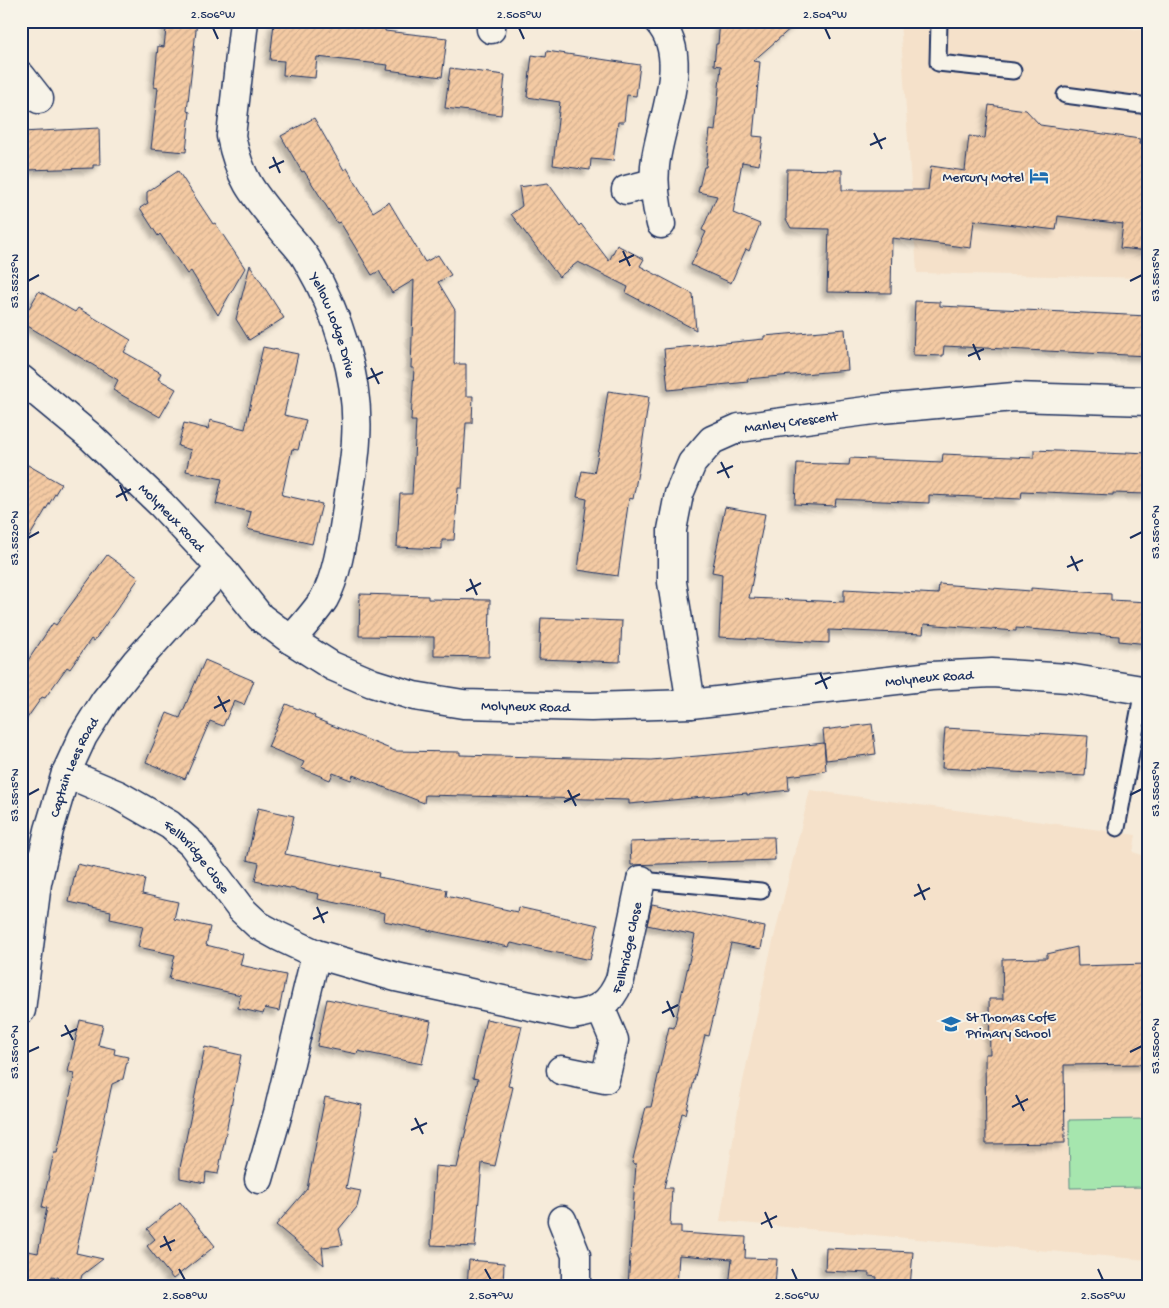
<svg xmlns="http://www.w3.org/2000/svg" width="1169" height="1308" viewBox="0 0 1169 1308" font-family="'Gochi Hand',sans-serif">
  <defs>
    <pattern id="building-hatch" width="6" height="6" patternUnits="userSpaceOnUse" patternTransform="scale(1.25)"><rect width="6" height="6" fill="#f4caa3"/><path d="M-1 1l2-2M0 6l6-6M5 7l2-2" fill="none" stroke="#d1ae8f"/></pattern>
    <filter id="shadow"><feDropShadow dx="-4.5" dy="4.5" stdDeviation="2.5" flood-color="#0004"/></filter>
  </defs>
  <rect width="100%" height="100%" fill="#f6ebda"/>
  <filter id="ink" filterUnits="userSpaceOnUse"><feTurbulence type="fractalNoise" baseFrequency=".02" numOctaves="2"/><feDisplacementMap in="SourceGraphic" scale="10" xChannelSelector="R" yChannelSelector="G"/><feConvolveMatrix kernelMatrix="1 2 1 2 8 2 1 2 1" color-interpolation-filters="sRGB"/></filter>
  <g filter="url(#ink)">
    <!-- built -->
    <path fill="#f5e1ca" d="M900 21H1076L1148 31V278L917 273Z
      M810 790 1136 835 1133 852 1148 857V1260L720 1221 741 1091 769 958Z"/>
    <!-- grass -->
    <path fill="#a6e6ae" stroke="#608a86" d="M1148 1119V1187L1070 1188 1069 1120Z"/>
    <!-- building -->
    <path fill="url(#building-hatch)" stroke="#1b2f5e" filter="url(#shadow)" d="M167 21H197L187 111 190 112 186 152 151 149 158 88 154 87 158 46 164 47Z
      M304 21H349L385 26V31L447 38 442 77 387 70 388 65 317 57 315 78 283 75 284 61 270 60 274 23 304 26Z
      M720 21H799L753 61 760 62 753 136 763 137 759 165 742 162 733 213 760 224 749 251 746 249 731 283 691 265 706 232 702 230 717 196 698 192 704 167H706L710 130 715 131 721 66 714 65 716 44H718Z
      M547 51 640 65 636 96 627 95 624 122H618L613 161 591 159 590 170 553 165 560 102 527 97 532 55 546 57Z
      M450 68 505 75 501 115 445 108Z
      M989 105 1026 110 1040 125 1140 139 1139 144 1148 145V251L1120 248 1123 224 1058 216 1056 230 974 220 971 248 892 238 891 293 827 292 829 229 791 228 786 219 787 169 842 170V190H928L931 166 965 171 969 136 985 138Z
      M314 118 344 170 347 168 373 212 389 202 425 262 438 255 451 275 438 282 455 310 454 364H466V396H473L472 423H466L462 488H458L454 540H442V549L397 547 400 494H412L414 458 416 421H411L414 368H411L414 280 392 293 379 271 372 275 340 222 337 223 304 171 302 172 281 136Z
      M99 128 100 165H93V168L59 169 28 170 29 168H21V132Z
      M178 171 213 224 215 223 245 268 218 315 191 271 187 274 160 234 158 236 140 208 148 203 147 200V192Z
      M548 183 579 226 581 224 609 261 617 245 644 259 640 266 693 294 696 330 626 293 628 287 578 262 559 277 511 214 522 206 519 187Z
      M250 265 284 318 249 340 236 319Z
      M39 291 75 312 78 308 131 340 124 352 161 373 158 379 176 389 160 417 113 390 118 380 21 322Z
      M915 301 940 302V306L1148 316V356L944 346 943 356 913 355Z
      M845 329 848 370 747 379 748 382 668 390 664 349 764 339V336Z
      M263 347 298 354 284 415 306 420 298 450 292 449 282 495 322 504 312 544 247 529 251 512 216 504 222 479 186 471 191 450 178 446 184 423 208 429 210 420 245 429Z
      M608 391 649 397 639 467 633 499 629 498 618 576 578 570 587 499 577 497 582 471 594 473 601 440Z
      M1034 450 1126 454V452L1148 453V494L1113 493V495L1022 491 1021 499 929 495V503L836 499 835 506 795 504 797 463 849 465 850 458 942 462 943 454 1034 458Z
      M21 461 61 484 21 551Z
      M725 507 765 514 749 598 844 602V589L938 594 939 584 1031 591V588L1111 594V600L1148 602V644L1119 641V636L1016 628V631L924 624 923 634 829 630V643L719 637 722 574 712 572Z
      M107 555 139 578 94 641 91 639 70 669 67 667 45 698 42 697 21 727V671L53 623 56 625Z
      M360 594 428 596V599L490 600 489 657 434 656V637L359 636Z
      M541 618 622 621 620 662 539 659Z
      M205 660 254 681 244 705 234 701 223 726 210 721 185 779 146 762 167 713 180 718Z
      M286 704 315 716 314 718 395 751 460 752V755L651 760 733 753 824 743 826 771 788 776 789 790 747 795V793L629 804V800L425 795 424 803 353 775 351 780 333 773 330 780 301 768 304 762 268 747Z
      M872 724 876 754 826 760 823 730Z
      M945 728 1088 736 1085 776 942 768Z
      M258 808 294 816 285 854 379 873 378 877 447 890 446 896 517 912 518 907 598 925 590 960 511 943 509 947 384 921 385 913 318 899 319 894 255 881 259 863 247 860Z
      M763 837H774L775 860 631 865 630 842Z
      M77 864 145 879 142 894 178 902 174 919 210 927 206 945 243 954 240 965 286 975 279 1011 265 1008 263 1014 238 1008 241 995 169 979 175 955 138 947 143 926 110 919 111 911 69 902Z
      M652 904 765 927 761 949 731 943 709 1036 705 1035 686 1114 682 1113 664 1188H672L670 1226H681V1233L746 1237 745 1258 777 1259 775 1287H729L732 1259 679 1255 677 1287H628L636 1164 632 1163 646 1107H651L669 1027 674 1028 695 935 647 925Z
      M1077 947 1078 966 1148 964V1064L1064 1065 1065 1143 986 1144 985 1054H990L989 999H1003L1002 959 1047 958V954Z
      M327 999 431 1021 422 1064 358 1051 357 1054 317 1046Z
      M486 1019 522 1026 508 1086 513 1087 495 1166 482 1163 475 1247 431 1245 435 1166 457 1168 478 1079 473 1078Z
      M80 1020 103 1025 98 1045 115 1049 114 1054 128 1057 123 1079 112 1084 76 1253 103 1259 82 1275 80 1282 52 1276 50 1287H21L28 1251 38 1253 47 1208 42 1207 54 1153H57L75 1073 68 1072Z
      M205 1047 241 1055 218 1174 206 1172 205 1183 180 1178V1168Z
      M325 1097 362 1105 346 1188 361 1191 357 1207 339 1229 343 1245 322 1247 324 1265 276 1225 307 1189Z
      M180 1202 215 1246 173 1279 147 1246 155 1239 147 1229Z
      M826 1248 913 1252 910 1287H876L877 1277 869 1276V1273L825 1271Z
      M469 1260 504 1263 503 1287H467Z"/>
    <g fill="none" stroke-linecap="round" stroke-linejoin="round">
      <!-- lane casing -->
      <g stroke="#1b2f5e" stroke-width="19">
        <path id="lane" d="M939 21 938 63 1013 71
          M1065 95 1148 106
          M1117 828 1143 690
          M641 880 761 891"/>
      </g>
      <!-- street casing -->
      <g stroke="#1b2f5e" stroke-width="31">
        <g id="street">
          <path id="s1" d="M244 21 231 136C240 181 255 196 283 230 291 240 301 249 307 260 338 313 360 378 356 440 355 465 349 490 346 515 342 541 337 576 324 599 315 613 302 627 291 640"/>
          <path d="M491 21V29"/>
          <path d="M658 21C693 59 659 122 655 166 653 186 656 205 661 224"/>
          <path d="M21 76 39 99"/>
          <path d="M626 190 653 183"/>
          <path id="s2" d="M21 379 91 437 161 504 221 568 260 617 291 640 332 666 372 683 414 696 463 704 591 707 691 704 931 676 992 673 1068 678 1148 691"/>
          <path id="s3" d="M691 704 672 582V530L679 494 692 463 712 440 739 428 881 409 1014 397 1148 401"/>
          <path id="s4" d="M66 773 118 795 170 825 192 844 241 909 258 925 278 936 316 954 396 977 572 1015C598 1012 610 1004 620 980L641 880"/>
          <path id="s5" d="M21 1010 37 883 49 830 66 773 83 736 105 701 136 662 221 568"/>
          <path d="M561 1070 605 1079 614 1040 600 1007"/>
          <path d="M259 1179 278 1113 316 954"/>
          <path d="M562 1220 576 1255V1287"/>
        </g>
      </g>
      <!-- lane -->
      <use href="#lane" stroke="#f7f3e8" stroke-width="15"/>
      <!-- street -->
      <use href="#street" stroke="#f7f3e8" stroke-width="28"/>
    </g>
  </g>
  <!-- ticks -->
  <path fill="none" stroke="#1b2f5e" stroke-width="2" d="M213 28 218 39M519 28 524 39M825 28 830 39M874 133 882 149M870 145 886 138M273 157 280 173M269 168 284 161M623 251 630 266M619 262 634 255M28 281 39 275M1130 281 1142 275M973 344 980 360M968 356 984 349M371 368 379 384M367 379 383 372M721 462 729 478M717 473 733 466M120 485 127 501M116 497 131 489M28 538 39 532M1130 538 1142 532M1071 556 1078 571M1067 567 1083 560M470 579 477 595M466 591 481 583M820 673 827 689M815 684 831 677M218 696 226 712M214 708 230 700M568 790 576 806M28 795 39 789M1130 795 1142 789M564 802 580 794M918 884 925 900M914 896 930 888M317 907 324 923M313 919 328 912M667 1001 674 1017M662 1013 678 1005M65 1025 73 1040M61 1036 77 1029M28 1052 39 1047M1130 1052 1142 1046M1016 1095 1024 1111M1012 1107 1028 1099M415 1118 423 1134M411 1130 427 1123M765 1212 772 1228M761 1224 777 1216M164 1236 171 1251M160 1247 175 1240M179 1269 185 1280M485 1269 491 1280M792 1269 797 1280M1098 1269 1103 1280"/>
  <!-- icons -->
  <defs>
    <g id="hotel-bare" transform="scale(1.5)"><path d="M-6-4.5h1.5V1H6V5H4.5V3h-9V5H-6ZM-4 0a1.8 1.8 0 1 1 3.6 0ZM.5 0V-2.5h3Q6-2.5 6 0Z" fill="#1f6fb2" stroke="#f7f3e8" stroke-width="2.5" paint-order="stroke"/></g>
    <g id="school-bare" transform="scale(1.5)"><path d="M0-5L7-2L0 1L-7-2ZM-4 1L0 2.5L4 1V4Q0 6-4 4Z" fill="#1f6fb2" stroke="#f7f3e8" stroke-width="2.5" paint-order="stroke"/></g>
  </defs>
  <g fill-rule="evenodd">
    <use href="#hotel-bare" x="1039" y="176"/>
    <use href="#school-bare" x="951" y="1024"/>
  </g>
  <g text-anchor="middle" stroke-width="4" stroke-linejoin="round" paint-order="stroke">
    <!-- poi labels -->
    <g font-size="14" fill="#1b2f5e" stroke="#f7f3e8" text-anchor="end">
      <text x="1024" y="181">Mercury Motel</text>
      <text x="966" y="1021" text-anchor="start">St Thomas CofE<tspan x="966" dy="16">Primary School</tspan></text>
    </g>
    <!-- street labels -->
    <g font-size="14" fill="#1b2f5e" stroke="#f7f3e8">
      <text dy="5" stroke="none"><textPath href="#s1" startOffset="334">Yellow Lodge Drive</textPath></text>
      <text dy="5" stroke="none"><textPath href="#s3" startOffset="358">Manley Crescent</textPath></text>
      <text dy="5" stroke="none"><textPath href="#s2" startOffset="205">Molyneux Road</textPath></text>
      <text dy="5" stroke="none"><textPath href="#s2" startOffset="1030">Molyneux Road</textPath></text>
      <text dy="5" stroke="none"><textPath href="#s2" startOffset="625">Molyneux Road</textPath></text>
      <text dy="5" stroke="none"><textPath href="#s5" startOffset="250">Captain Lees Road</textPath></text>
      <text dy="5" stroke="none"><textPath href="#s4" startOffset="158">Fellbridge Close</textPath></text>
      <text dy="5" stroke="none"><textPath href="#s4" startOffset="675">Fellbridge Close</textPath></text>
    </g>
  </g>
  <!-- margin -->
  <rect width="1169" height="1308" fill="none" stroke="#f7f3e8" stroke-width="55"/>
  <rect x="28" y="28" width="1114" height="1252" fill="none" stroke="#1b2f5e" stroke-width="2"/>
  <g font-size="12" text-anchor="middle" fill="#1b2f5e">
    <text x="213" y="18">2.506°W</text>
    <text x="519" y="18">2.505°W</text>
    <text x="825" y="18">2.504°W</text>
    <text transform="translate(1155 275) rotate(-90)" y="4">53.5515°N</text>
    <text transform="translate(14 281) rotate(-90)" y="4">53.5525°N</text>
    <text transform="translate(1155 532) rotate(-90)" y="4">53.5510°N</text>
    <text transform="translate(14 538) rotate(-90)" y="4">53.5520°N</text>
    <text transform="translate(1155 789) rotate(-90)" y="4">53.5505°N</text>
    <text transform="translate(14 795) rotate(-90)" y="4">53.5515°N</text>
    <text transform="translate(1155 1046) rotate(-90)" y="4">53.5500°N</text>
    <text transform="translate(14 1052) rotate(-90)" y="4">53.5510°N</text>
    <text x="185" y="1299">2.508°W</text>
    <text x="491" y="1299">2.507°W</text>
    <text x="797" y="1299">2.506°W</text>
    <text x="1103" y="1299">2.505°W</text>
  </g>
</svg>
